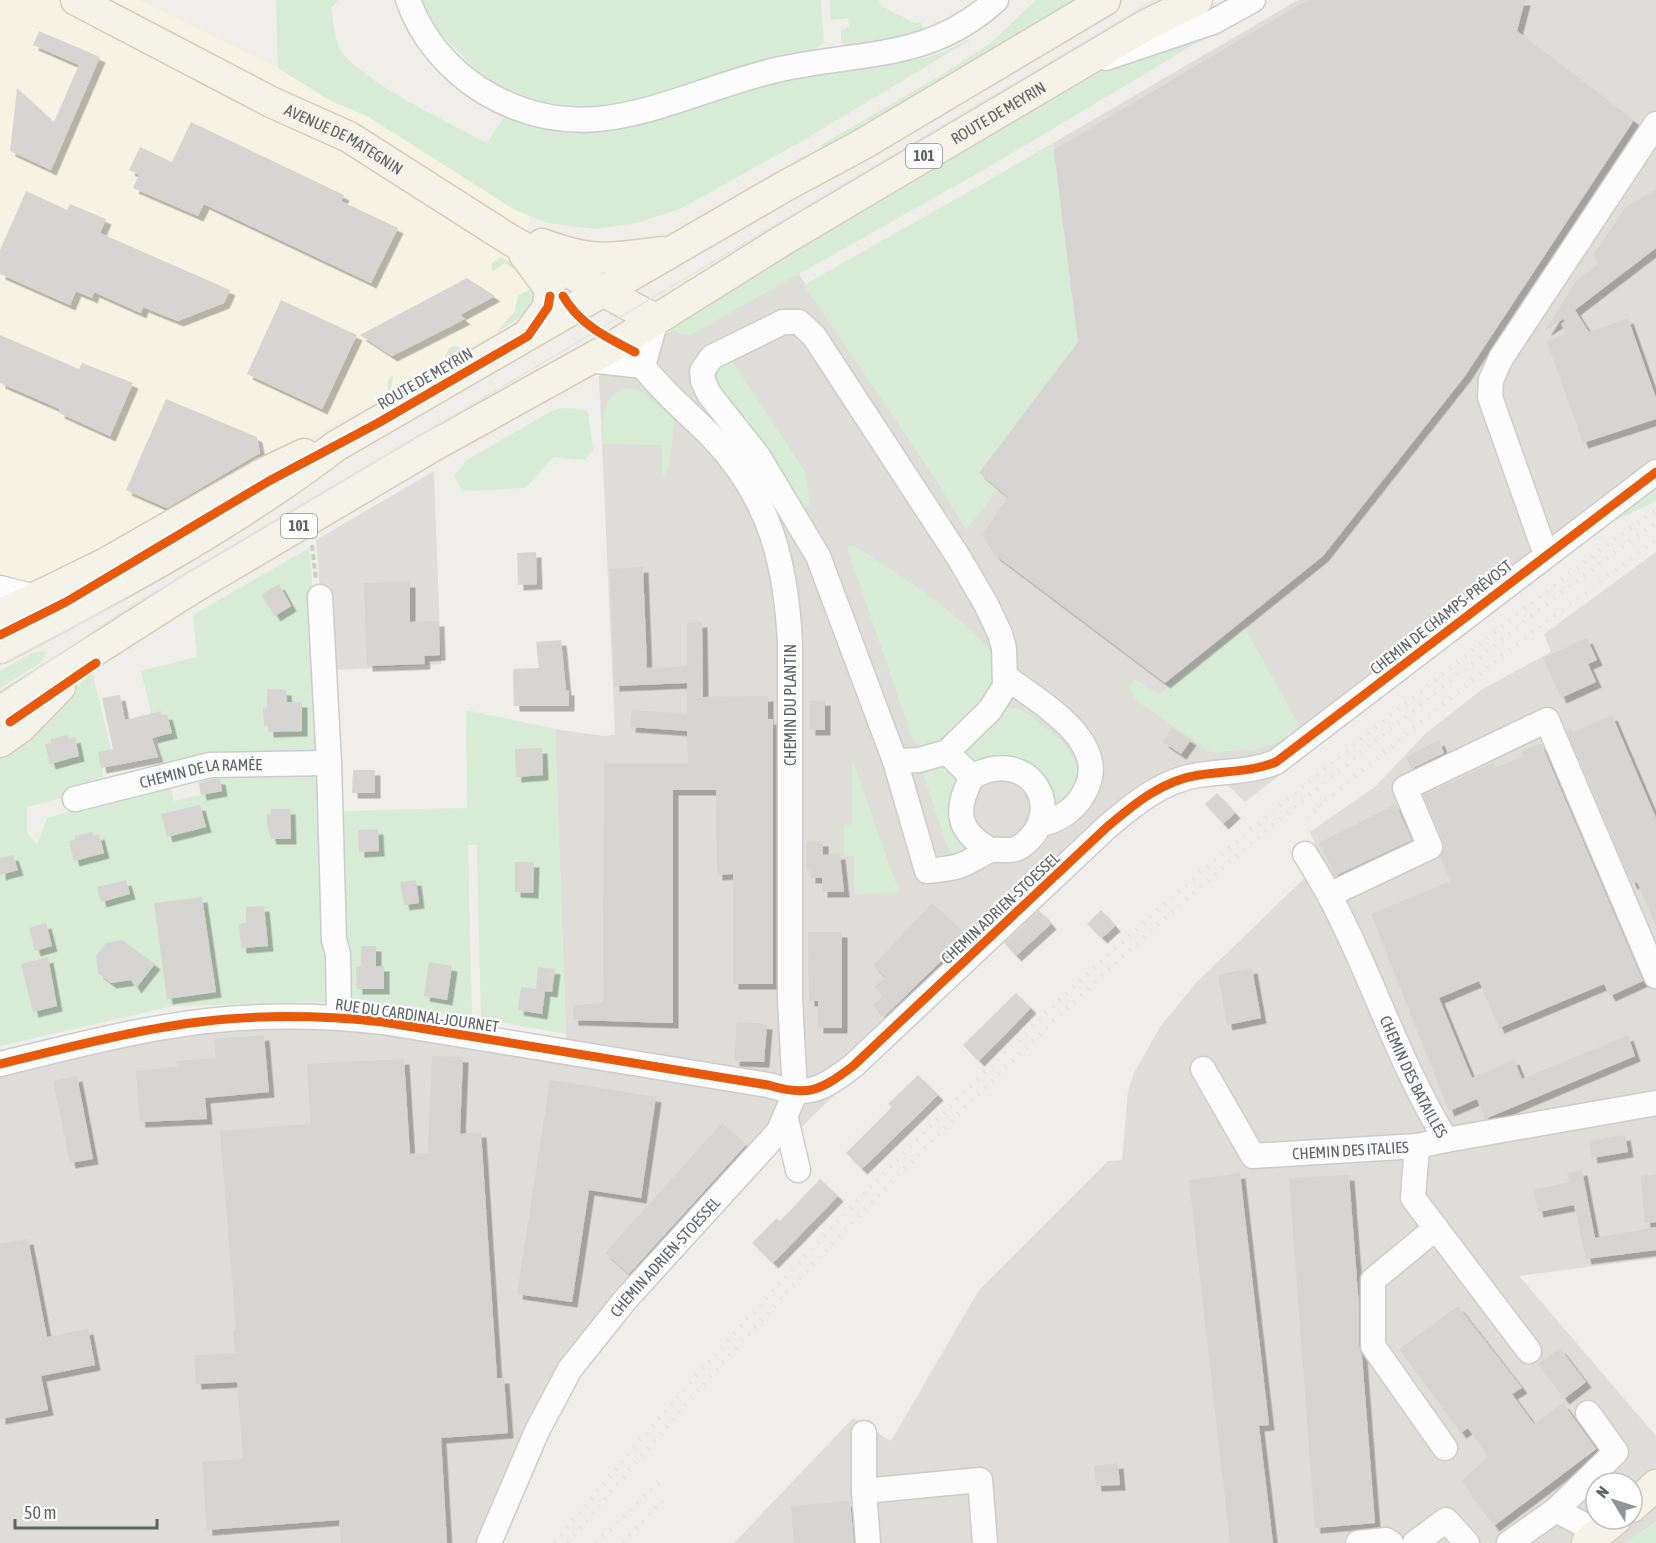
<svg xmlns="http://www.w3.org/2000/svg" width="1656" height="1543" viewBox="0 0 1656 1543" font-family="'Asap Condensed',sans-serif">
  <defs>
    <filter id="shadow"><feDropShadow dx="5.5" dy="5.5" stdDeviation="0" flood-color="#0004"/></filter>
  </defs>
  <rect width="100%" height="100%" fill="#efeeea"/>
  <!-- commercial -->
  <path fill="#f7f3e4" d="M0 0H139L278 68 331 101 367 116 530 217 517 266 536 287 530 311 420 378 0 604Z"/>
  <!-- industrial -->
  <path fill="#dfddda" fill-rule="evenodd" d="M1298 0H1656V484L1245 802 1211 769 1128 820 824 1105 685 1243 584 1367 542 1443 500 1543H0V1071L129 1044 249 1027 387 1031 564 1060 566 1034 555 729 603 736 615 735 599 376 788 258 950 500 995 177ZM1245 628 1256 749 1211 752 1134 679 1159 695Z
    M434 471 441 664 339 670 333 666 320 588 316 540Z
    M1656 552V1258L1519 1276 1656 1436V1522L1625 1543H734L853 1418 891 1441 979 1290 1108 1161 1122 1160 1128 1091 1134 1073 1160 1027 1197 982 1322 861 1310 832 1376 786 1425 734 1481 690 1551 652 1544 634ZM1596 1483H1632V1519H1596Z"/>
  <!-- green -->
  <path fill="#d8ebd6" d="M276 0H339L331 8C334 24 334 44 345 56 373 87 449 123 487 143L505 116C534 128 567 135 599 132 657 127 709 98 766 84 816 72 868 70 919 59 939 55 957 45 975 37L802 141 680 209 636 223 595 229 548 223 513 209 367 116 331 101 278 68Z
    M421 0H821L824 42 810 54 592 111 538 104 510 92 480 74 439 32Z
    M830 0H879L881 6 915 23 922 22 923 31 911 38 848 48 841 42V30L849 27 848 18 831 20Z
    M1036 0H1087L863 133 823 148 821 145 943 74 991 43Z
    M1239 17 1241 21 1227 28 1223 27 992 165 696 332 691 335 666 331 682 321 680 317 1075 78Z
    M1053 144 1078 342 979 473 998 489 966 530 935 478 804 285Z
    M501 257 517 266 537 296 530 311 497 332 515 311 518 295 532 289 521 273 505 263 492 272V263Z
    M455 346 468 350 388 395V380L393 375 391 390 443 362 449 348Z
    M731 359 806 473 810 504 805 509 717 381 719 369Z
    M626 388 643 392 674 420 670 464 662 479V445L603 444C602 421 601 396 626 388Z
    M560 408 583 409 588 412 593 450 585 460 554 457 525 488 463 491 454 476 467 460 548 413Z
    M1656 484V501L1598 529Z
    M853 545C880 561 989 632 994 661 996 681 987 697 974 710 959 726 947 745 925 749L913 741 847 547Z
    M309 548 321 679 324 750 316 757 191 762 187 758 178 761V766L165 770 141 671 197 657 193 615Z
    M1245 628 1300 727 1277 743 1256 749 1211 752 1137 701 1129 688 1134 679 1159 695Z
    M44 651 46 655 39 664 0 688V671L32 653Z
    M92 672 115 765 102 769 104 781 87 789 72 787 64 797 27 807V833L37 845 47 818 169 781 174 801 201 795 197 775 228 771 323 775 330 998 325 1002 173 1006 0 1046V756L33 732Z
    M1005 707C1021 707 1030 716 1042 725 1074 749 1096 776 1055 807L1050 803 1046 790 975 765 963 758 966 740Z
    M466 710 555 729 566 1034 481 1019 477 845H468L472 1018 353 1003 348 999V941L342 940 340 811 467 808Z
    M852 759 898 889 896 893 854 894V856L844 855V825H852Z
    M943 762 958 775 968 850 959 856 951 852 947 846 923 773 932 765Z
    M1656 1523V1543H1625Z"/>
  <!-- building -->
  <path fill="#d6d5d3" filter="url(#shadow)" d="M1307 0H1525L1517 31 1634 120 1465 376 1323 556 1165 683 995 555 982 535 1008 497 979 473 1078 342 1054 150Z
    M39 31 100 57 51 170 10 151 17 88 54 122 79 65 33 45Z
    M191 122 344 195 341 201 398 228 371 283 204 204 198 216 133 188 139 175 129 170 140 147 172 162Z
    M1656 189V248L1575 310 1589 332 1628 318 1656 398V419L1583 443 1547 342 1566 333 1561 324 1565 321 1563 319 1545 331 1575 282 1599 263 1593 255 1626 207Z
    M26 191 67 210 70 204 106 219 100 233 230 290 224 303 178 321 143 307 141 313 94 292 92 298 76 291 70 305 0 274V250Z
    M467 278 495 296 460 315 465 319 392 356 360 335Z
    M281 300 357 335 322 409 247 374Z
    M0 335 79 369 82 363 133 383 110 436 59 413 60 409 0 383Z
    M166 399 257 437 260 453 167 508 126 490Z
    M536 552 537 584 518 585 517 553Z
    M643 567 647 668 687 666V623L702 622 703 697 768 696V719H773V984H733V874L717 875 716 790H673V1023L573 1020V1005L603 1003 604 763H688L687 731 630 727 632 710 687 714V683L614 686 610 569Z
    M410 582V622L439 621 440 655 424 656 425 664 367 666 364 583Z
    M279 584 291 606 275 616 261 595Z
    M1587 638 1597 660 1588 664 1596 682 1561 698 1543 658Z
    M561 640 566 690H569V706H514L513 669 539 668 536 642Z
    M267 689 286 690 287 702H302V731L268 732V726H264L263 708H267Z
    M120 695 125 720 161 711V715L167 714 172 733 152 738 158 757 101 768 98 752 113 749 102 698Z
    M825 700V730H810V701Z
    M1612 715 1656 818V926L1637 882 1632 884 1567 731 1572 729 1573 732Z
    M1172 728 1191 740 1181 754 1163 742Z
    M68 735 69 739 75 737 79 756 50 764 45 744 51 743V739Z
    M1439 740 1444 753 1411 769 1406 757Z
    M1541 743 1643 981 1610 996 1604 984 1499 1028 1479 981 1439 998 1472 1078 1514 1059 1522 1079 1628 1035 1635 1056 1485 1119 1477 1099 1449 1111 1371 914 1450 881 1440 856 1444 849 1443 841 1423 795 1493 763 1495 768 1523 756 1521 752Z
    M542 748 543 775 516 777 515 749Z
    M353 770H375V793H352Z
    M212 779H220L222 791 201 795 199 783Z
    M1217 793 1235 813 1223 824 1205 804Z
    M1396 804 1412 840 1335 876 1319 843Z
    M200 805 206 827 167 837 161 814Z
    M270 809H290L291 839H271L267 824V814H271Z
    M378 829 379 851 359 852 358 830Z
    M92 832 93 836 99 834 104 853 74 861 69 841 75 840V836Z
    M806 841H823V855L840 854 844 892H822V878H810V871H806Z
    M13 855 18 870 0 875V858Z
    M515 862H534L533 893 515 892Z
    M126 880 130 894 101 902 97 887Z
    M416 880 419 903 404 905 400 882Z
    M202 897 216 992 167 999 154 903Z
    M932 903 967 936 884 1017 873 1006 883 995 875 987 885 977 873 966Z
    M264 906 268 946 241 948 239 924 246 923V907Z
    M1039 910 1051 924 1016 956 1004 943Z
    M1101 910 1115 926 1102 938 1087 924Z
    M46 923 52 946 35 951 29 928Z
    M808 932H842V1028H818V1001H809Z
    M122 940 155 964 136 988 131 980 111 983 98 973 96 956 106 943Z
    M361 946H376V966H384V989H357L356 967 361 966Z
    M48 957 57 1006 33 1012 21 964Z
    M429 962 452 966 447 1000 424 996Z
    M538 967 555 969 552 992 545 991 542 1014 518 1010 521 987 536 989Z
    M1252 968 1261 1018 1227 1025 1218 975Z
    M1016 993 1031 1008 979 1061 963 1045Z
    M737 1022 767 1024 764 1062 734 1061Z
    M264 1035 269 1092 205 1098 207 1119 140 1122 136 1071 177 1067 176 1061 216 1058 214 1039Z
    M432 1056 463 1057 460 1134 481 1132 497 1378H504L508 1433 441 1438 447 1543H341L339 1520 207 1530 202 1462 243 1459 237 1382 196 1384 194 1355 235 1353 233 1330 236 1329 220 1131 311 1124 307 1064 404 1059 410 1154 428 1153Z
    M918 1075 938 1095 862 1169 846 1153 892 1107 888 1104Z
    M77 1076 93 1159 70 1163 53 1081Z
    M550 1080 656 1097 641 1198 589 1190 572 1302 517 1294Z
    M722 1123 746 1145 629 1274 605 1253Z
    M1625 1135 1628 1152 1592 1158 1589 1141Z
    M1582 1170 1595 1238 1656 1227V1250L1586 1259 1574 1205 1538 1212 1533 1190 1569 1182 1567 1173Z
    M1240 1173 1269 1425 1259 1426 1273 1543H1230L1189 1180Z
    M1656 1174V1222L1645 1223 1641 1176Z
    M1349 1175 1359 1307V1346L1362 1356 1375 1523 1315 1528 1289 1178Z
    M820 1179 838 1196 773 1263 752 1243 777 1218 780 1221Z
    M28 1239 47 1337 88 1329 95 1365 41 1376 48 1410 0 1419V1244Z
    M1458 1306 1522 1388 1512 1394 1534 1424 1563 1403 1596 1449 1494 1526 1461 1481 1488 1457 1468 1428 1461 1433 1399 1349Z
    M1560 1348 1586 1382 1564 1399 1538 1364Z
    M1118 1463 1120 1485 1096 1486 1094 1466Z
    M850 1501 854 1543H794L791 1506Z"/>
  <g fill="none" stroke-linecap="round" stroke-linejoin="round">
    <!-- minor casing -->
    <g stroke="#cbcccc" stroke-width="27">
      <g id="minor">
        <path d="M408 0C421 37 448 69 481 90 587 156 671 95 776 70 857 51 929 62 996 0"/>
        <path d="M1106 58 1213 22 1253 0"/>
        <path d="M783 322H799L814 336 959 558 986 604 1000 634 1004 648 1005 686 990 710 947 752 919 760 895 761 818 556 758 456 709 394 703 381 702 371 712 357Z"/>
        <path d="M643 366 656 320"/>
        <path d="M1546 555 1490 397 1491 380 1501 358 1656 124"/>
        <path d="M0 588 36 597"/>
        <path d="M320 597 329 763"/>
        <path d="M1006 677C1040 703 1113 742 1084 793 1075 810 1058 821 1040 824"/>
        <path d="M947 752 972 777C954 810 957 832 991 850"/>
        <path d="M895 761 927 871C937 870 949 869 959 866 968 864 985 851 992 850 1004 849 1012 853 1023 845 1069 808 1027 745 972 777"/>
        <path id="s1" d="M75 799 210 765 329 763 334 940 338 954 339 1017"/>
        <path id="s2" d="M1305 854C1363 943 1390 1049 1446 1140L1656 1103"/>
        <path d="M1331 894 1430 847 1405 788 1547 720 1656 976"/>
        <path d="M0 1064C55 1051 109 1036 165 1027 237 1014 310 1014 383 1022L768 1085C808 1097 820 1091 853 1066L1107 827C1134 804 1163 780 1199 775 1225 771 1251 772 1276 762L1656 472"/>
        <path id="s3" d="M1203 1069 1253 1156 1417 1146 1446 1140"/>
        <path d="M786 1119 798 1170"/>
        <path d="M1417 1146 1413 1198 1529 1351"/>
        <path d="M1436 1228 1373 1280V1346L1445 1448"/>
        <path d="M864 1491V1433"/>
        <path d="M1556 1510 1599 1533"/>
        <path id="s4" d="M489 1543 537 1431 570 1369 625 1300 779 1131 795 1093 790 999V643C786 563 770 498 713 438 690 414 663 393 643 366L589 360"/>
        <path d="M868 1543 864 1491 980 1480 985 1543"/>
        <path d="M1358 1543 1386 1540 1391 1543"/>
        <path d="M1415 1543 1446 1520 1467 1543"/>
        <path d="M1509 1543 1556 1510 1616 1452 1588 1413"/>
      </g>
    </g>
    <!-- major casing -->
    <g stroke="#d7ceb8" stroke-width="33">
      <g id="major">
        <path id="s5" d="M76 0 271 102 349 137 512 241 656 320"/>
        <path d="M542 244C594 263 609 259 662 252"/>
        <path d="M524 254 550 289 548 307 530 332"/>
        <path d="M0 615 104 564 262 474 304 454"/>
        <path d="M0 648C115 588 233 525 336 446L785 186 863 144 1105 0"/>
        <path id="s6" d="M0 711 191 589 433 446 617 344 788 237 1072 69 1146 25 1197 0"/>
        <path d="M0 742 21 727 60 687"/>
        <path d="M1632 1507 1656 1485"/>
        <path d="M1587 1543 1616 1519"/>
      </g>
    </g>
    <!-- path -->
    <path stroke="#cacfcc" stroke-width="4" stroke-dasharray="6 3" stroke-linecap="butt" d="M312 545 316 580"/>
    <!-- minor -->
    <use href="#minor" stroke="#fdfcfc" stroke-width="24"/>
    <!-- major -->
    <use href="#major" stroke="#f4f2e9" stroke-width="30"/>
    <!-- tram -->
    <path stroke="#e4e4e4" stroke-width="1.5" d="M0 665 127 599
      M0 694 127 609 1155 0"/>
    <!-- rail -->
    <path stroke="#e4e4e4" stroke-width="4.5" stroke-dasharray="1.5 8" stroke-linecap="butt" d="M1318 807 1504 654 1656 540
      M1307 818 1325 802
      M555 1543C727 1331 917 1131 1118 946 1212 860 1310 780 1409 701 1490 636 1571 570 1656 510
      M568 1543C726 1352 896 1170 1076 1000 1183 898 1297 804 1412 712 1492 647 1572 582 1656 523
      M596 1543 660 1481
      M623 1543 665 1498"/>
    <!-- cycleway casing -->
    <g stroke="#fff" stroke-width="13">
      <path id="cycleway" d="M563 296C580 325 606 337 635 352
        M0 635 66 602 269 481 378 423 528 336 548 307 550 296
        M10 722 96 663
        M0 1064C55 1051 109 1036 165 1027 237 1014 310 1014 383 1022L768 1085C808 1097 820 1091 853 1066L1107 827C1134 804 1163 780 1199 775 1225 771 1251 772 1276 762L1656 472"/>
    </g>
    <!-- cycleway -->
    <use href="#cycleway" stroke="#e8590c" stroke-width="9"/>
  </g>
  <g text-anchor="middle" stroke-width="4.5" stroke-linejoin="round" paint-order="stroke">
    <!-- shield labels -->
    <g fill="#fff" stroke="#8f9295" stroke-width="1.5">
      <rect x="906" y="144" width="36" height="24" rx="4.5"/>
      <rect x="281" y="514" width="36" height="24" rx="4.5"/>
    </g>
    <g font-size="15" font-weight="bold" fill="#5f6368">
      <text x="924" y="161">101</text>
      <text x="299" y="531">101</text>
    </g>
    <!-- street labels -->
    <g font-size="16" fill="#5f6368" stroke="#fff">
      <text dy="6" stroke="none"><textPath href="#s6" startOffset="1164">ROUTE DE MEYRIN</textPath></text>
      <text dy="6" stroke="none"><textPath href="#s5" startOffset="302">AVENUE DE MATEGNIN</textPath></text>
      <text transform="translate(425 378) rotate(-30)" y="6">ROUTE DE MEYRIN</text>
      <text transform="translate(1441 617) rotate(-38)" y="6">CHEMIN DE CHAMPS-PRÉVOST</text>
      <text transform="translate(790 705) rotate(-90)" y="6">CHEMIN DU PLANTIN</text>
      <text dy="6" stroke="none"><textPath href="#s1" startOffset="129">CHEMIN DE LA RAMÉE</textPath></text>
      <text transform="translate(1000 908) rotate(-43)" y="6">CHEMIN ADRIEN-STOESSEL</text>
      <text transform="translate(417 1015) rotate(8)" y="6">RUE DU CARDINAL-JOURNET</text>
      <text dy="6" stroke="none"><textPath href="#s2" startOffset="248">CHEMIN DES BATAILLES</textPath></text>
      <text dy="6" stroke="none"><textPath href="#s3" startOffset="198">CHEMIN DES ITALIES</textPath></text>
      <text dy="6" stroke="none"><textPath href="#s4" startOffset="339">CHEMIN ADRIEN-STOESSEL</textPath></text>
    </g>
  </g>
  <!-- north arrow -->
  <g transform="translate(1614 1501) rotate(308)"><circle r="28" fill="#ffffff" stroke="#bfc1c3" stroke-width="1.5"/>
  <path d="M0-4.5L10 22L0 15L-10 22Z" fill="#919496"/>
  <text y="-9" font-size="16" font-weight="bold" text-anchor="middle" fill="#5f6368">N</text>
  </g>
  <!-- scale -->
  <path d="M15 1519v9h142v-9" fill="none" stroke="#5f6368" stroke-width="3"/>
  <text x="24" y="1519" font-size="18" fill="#5f6368" stroke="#ffffff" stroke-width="4.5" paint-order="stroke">50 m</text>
</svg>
